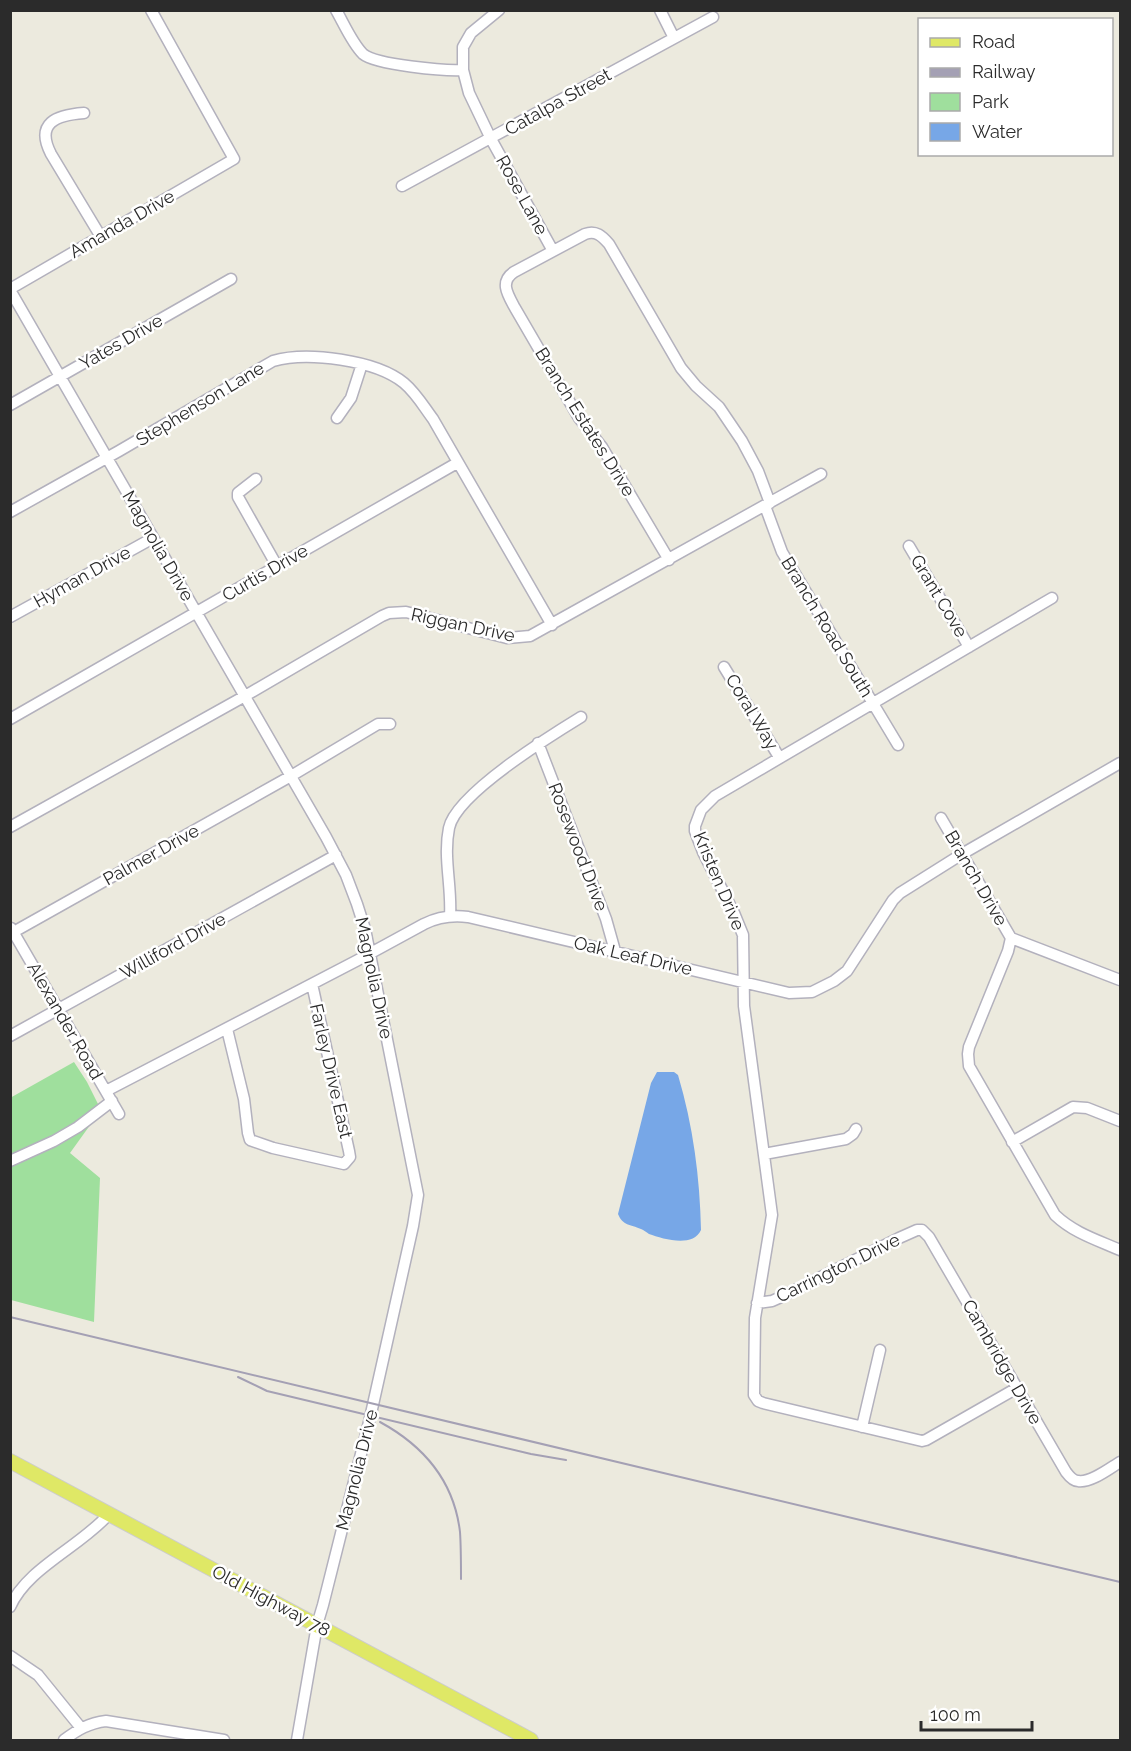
<svg xmlns="http://www.w3.org/2000/svg" width="1131" height="1751" viewBox="0 0 1131 1751" font-family="Raleway,sans-serif">
  <rect width="100%" height="100%" fill="#eceade"/>
  <!-- green -->
  <path fill="#9fdf9d" d="M74 1062 87 1082 102 1112 93 1121 70 1153 100 1178 94 1322 11 1300 10 1098Z"/>
  <!-- water -->
  <path fill="#77a7e7" d="M657 1072H674L678 1075C693 1125 700 1178 701 1230 693 1248 663 1239 649 1234 646 1232 644 1230 641 1229 630 1224 623 1226 618 1214L651 1083Z"/>
  <g fill="none" stroke-linecap="round" stroke-linejoin="round">
    <!-- minor casing -->
    <g stroke="#b3b1bd" stroke-width="13">
      <path id="minor" d="M336 10C344 24 352 43 363 54 376 65 445 71 463 70
        M499 10 471 33 463 47V70L469 93 491 139 553 251
        M660 10 674 38
        M84 113C56 115 35 123 51 154L101 237
        M402 186 713 17
        M10 289 234 159 151 10
        M10 290 326 837 346 875 357 904 365 929 412 1165 418 1195 413 1226 370 1418 323 1605 317 1625 297 1740
        M10 405 231 279
        M337 418 351 398 362 364
        M256 479 238 493V497L277 566
        M765 506 782 552 898 745
        M10 512 119 451 273 361C307 351 376 360 404 383 416 393 424 407 433 419L552 625
        M909 546 969 647
        M669 560 602 447 579 418 515 308C508 295 499 282 514 272L585 234C596 230 602 236 609 244L681 368 696 386 719 407 742 441 758 471 770 503
        M10 617 153 538
        M724 667 779 757
        M10 719 457 463
        M538 743 606 919 615 951
        M941 818 1011 938
        M10 827 245 696 382 616 389 613 406 612 507 638 530 636 821 474
        M450 916C452 887 443 857 449 828 456 794 550 736 581 717
        M11 928 119 1114
        M10 934 291 776 378 724H390
        M1011 938 1008 951 969 1047 968 1054 969 1066 1055 1215C1074 1233 1097 1240 1120 1250
        M1011 938 1120 980
        M227 1029 244 1099 248 1133 250 1140 273 1148 344 1164 350 1157 349 1151 312 984
        M10 1036 336 855
        M106 1091 358 960 424 924C438 917 452 915 468 917L789 993 812 992 834 981 847 971 893 900 900 893 962 854 1120 763
        M1012 1142 1073 1107 1087 1108 1120 1121
        M764 1154 846 1139 853 1134 856 1129
        M10 1161 54 1141 78 1127 112 1101
        M757 1303 772 1301 781 1297 899 1238 917 1230H922L929 1237 1066 1472C1069 1476 1073 1481 1078 1481 1091 1483 1110 1468 1120 1462
        M1017 1388 926 1440 922 1441 763 1403 758 1401 754 1395 755 1318 772 1215 744 1006 743 935 734 913 703 852 695 831V826L701 810 715 796 1052 598
        M862 1427 880 1350
        M10 1607C27 1568 80 1547 109 1514
        M10 1656 38 1675 81 1728
        M64 1740C77 1730 89 1723 106 1721L224 1740"/>
    </g>
    <!-- major casing -->
    <g stroke="#ccc" stroke-width="16">
      <path id="major" d="M10 1461 531 1740"/>
    </g>
    <!-- minor -->
    <use href="#minor" stroke="#fff" stroke-width="10"/>
    <!-- major -->
    <use href="#major" stroke="#dfe866" stroke-width="14"/>
    <!-- rail -->
    <path stroke="#a4a0b4" stroke-width="2" d="M10 1317 1120 1582
      M238 1377 267 1391 531 1454 566 1460
      M380 1422C424 1446 454 1481 460 1532 461 1547 461 1563 461 1579"/>
  </g>
  <g text-anchor="middle" stroke-width="5" stroke-linejoin="round" paint-order="stroke">
    <!-- street labels -->
    <g font-size="18" fill="#2b2b2b" stroke="#fff">
      <text transform="translate(558 102) rotate(-29)" y="6">Catalpa Street</text>
      <text transform="translate(522 195) rotate(61)" y="6">Rose Lane</text>
      <text transform="translate(122 224) rotate(-30)" y="6">Amanda Drive</text>
      <text transform="translate(121 342) rotate(-30)" y="6">Yates Drive</text>
      <text transform="translate(200 404) rotate(-31)" y="6">Stephenson Lane</text>
      <text transform="translate(585 422) rotate(58)" y="6">Branch Estates Drive</text>
      <text transform="translate(158 546) rotate(60)" y="6">Magnolia Drive</text>
      <text transform="translate(265 573) rotate(-30)" y="6">Curtis Drive</text>
      <text transform="translate(82 577) rotate(-29)" y="6">Hyman Drive</text>
      <text transform="translate(939 596) rotate(59)" y="6">Grant Cove</text>
      <text transform="translate(463 625) rotate(12)" y="6">Riggan Drive</text>
      <text transform="translate(827 627) rotate(59)" y="6">Branch Road South</text>
      <text transform="translate(752 712) rotate(59)" y="6">Coral Way</text>
      <text transform="translate(578 847) rotate(69)" y="6">Rosewood Drive</text>
      <text transform="translate(151 855) rotate(-29)" y="6">Palmer Drive</text>
      <text transform="translate(976 878) rotate(60)" y="6">Branch Drive</text>
      <text transform="translate(719 881) rotate(67)" y="6">Kristen Drive</text>
      <text transform="translate(173 946) rotate(-29)" y="6">Williford Drive</text>
      <text transform="translate(633 956) rotate(13)" y="6">Oak Leaf Drive</text>
      <text transform="translate(374 978) rotate(78)" y="6">Magnolia Drive</text>
      <text transform="translate(65 1021) rotate(60)" y="6">Alexander Road</text>
      <text transform="translate(331 1071) rotate(77)" y="6">Farley Drive East</text>
      <text transform="translate(838 1268) rotate(-26)" y="6">Carrington Drive</text>
      <text transform="translate(1002 1362) rotate(60)" y="6">Cambridge Drive</text>
      <text transform="translate(357 1470) rotate(-76)" y="6">Magnolia Drive</text>
      <text transform="translate(271 1601) rotate(28)" y="6">Old Highway 78</text>
    </g>
  </g>
  <!-- border -->
  <rect width="1131" height="1751" fill="none" stroke="#2b2b2b" stroke-width="24"/>
  <!-- legend -->
  <rect x="918" y="18" width="195" height="138" fill="#ffffff" stroke="#aaaaaa" stroke-width="1.5"/>
  <rect x="930" y="38" width="30" height="9" fill="#dfe866" stroke="#aaaaaa" stroke-width="1.5"/>
  <text x="972" y="48" font-size="18" fill="#2b2b2b">Road</text>
  <rect x="930" y="68" width="30" height="9" fill="#a4a0b4" stroke="#aaaaaa" stroke-width="1.5"/>
  <text x="972" y="78" font-size="18" fill="#2b2b2b">Railway</text>
  <rect x="930" y="93" width="30" height="18" fill="#9fdf9d" stroke="#aaaaaa" stroke-width="1.5"/>
  <text x="972" y="108" font-size="18" fill="#2b2b2b">Park</text>
  <rect x="930" y="123" width="30" height="18" fill="#77a7e7" stroke="#aaaaaa" stroke-width="1.5"/>
  <text x="972" y="138" font-size="18" fill="#2b2b2b">Water</text>
  <!-- scale -->
  <path d="M921 1721v9h111v-9" fill="none" stroke="#2b2b2b" stroke-width="3"/>
  <text x="930" y="1721" font-size="18" fill="#2b2b2b" stroke="#ffffff" stroke-width="4.5" paint-order="stroke">100 m</text>
</svg>
